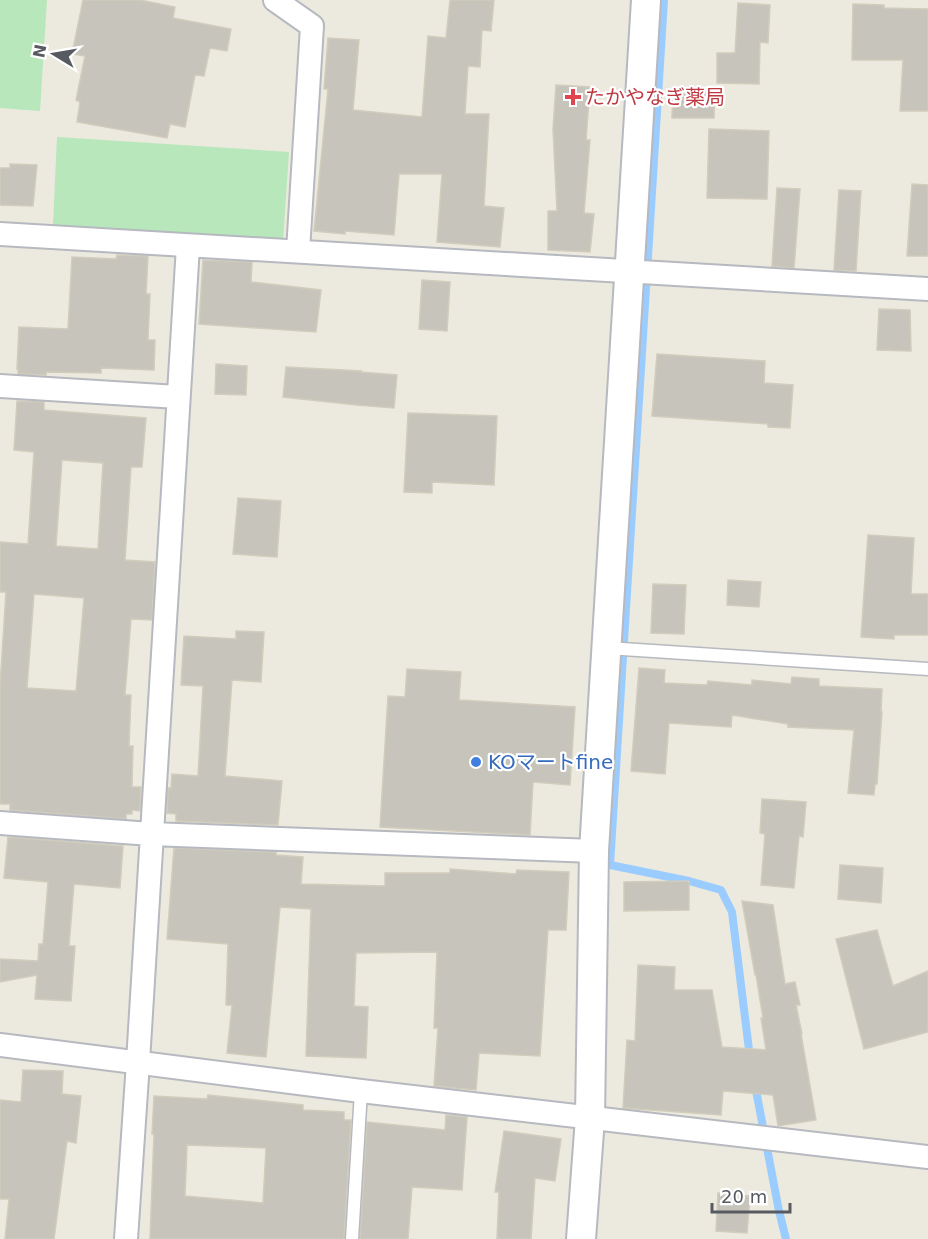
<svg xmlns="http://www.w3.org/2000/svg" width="928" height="1239" viewBox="0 0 928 1239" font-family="'DejaVu Sans','Noto Sans JP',sans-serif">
  <rect width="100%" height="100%" fill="#eceade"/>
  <!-- green -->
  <path fill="#b7e7bb" d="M0 0H47L40 111 0 108Z
    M57 137 289 152 283 241 53 225Z"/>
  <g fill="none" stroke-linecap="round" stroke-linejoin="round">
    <!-- stream -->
    <path stroke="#9bccff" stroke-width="8" d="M664 0 610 865 689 881 721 890 732 912 750 1058
      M755 1085 779 1211 786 1239"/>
  </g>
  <!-- building -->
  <path fill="#c7c4bb" stroke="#d1ccbc" stroke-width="1.5" fill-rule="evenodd" d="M83 0H140L175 7 173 18 231 29 227 51 210 48 204 76 195 75 185 127 170 124 167 138 77 122 80 102 76 100 85 56 72 54Z
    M450 0H494L491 31 482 30 480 67 468 66 465 114H489L484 206 504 208 500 247 437 242 442 174H399L394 235 345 231V234L314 231 328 89H324L328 38 359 40 353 110 422 117 428 36 446 38Z
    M738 3 770 5 768 43 760 42 759 84 717 83V53H735Z
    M853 4 884 5V8L928 9V111H900L903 60H852Z
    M556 85 590 87 586 140H590L584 213 594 214 590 252 548 250V211H557L553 129Z
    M673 87 715 88 714 118H672Z
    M709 129 769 131 767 199 707 198Z
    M10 164 37 165 33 206 0 205V168H10Z
    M912 184 928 185V256H907Z
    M777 188 800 189 794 268 772 266Z
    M839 190 861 191 856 271 834 270Z
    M117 255 148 256 146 294H150L148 340H155L154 370 101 368V373L46 372V375L18 374V369H17L19 327 68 329 72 257 116 259Z
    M203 260 252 262 251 282 321 290 316 332 199 324Z
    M422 280 450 282 447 331 419 329Z
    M879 309 910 310 911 351 877 350Z
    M657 354 765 361 764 383 793 385 790 428 768 427V424L652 416Z
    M216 364 247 366 246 395 215 394Z
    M286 367 361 371 360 372 397 375 394 408 357 405 283 397Z
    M17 401 44 402V410L146 418 142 467H131L125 560 155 562 152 620 131 619 125 695H131L129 746H133L132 787H141L140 811 132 810V814H126V819L10 810V804H0V686L6 592H0V542L28 544 34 452 14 450ZM62 460 103 463 98 549 56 546ZM34 594 84 598 76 691 27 688Z
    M408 413 497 416 494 485 432 482V493L404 492Z
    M238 498 281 501 277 557 233 554Z
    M868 535 914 538 911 594H928V635H894V639L861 637Z
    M728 580 761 582 759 607 727 605Z
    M653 584 686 585 684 634 651 633Z
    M236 631 264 632 261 682 232 680 225 776 282 781 278 825 176 821V814L167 813 168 788H171L172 774 198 776 203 686 181 685 184 636 236 639Z
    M639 668 665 670 664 683 707 685 708 681 752 685V680L791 684 792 677 819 679V686L882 689 881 712H882L877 784H875L874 795 848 793 854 730 788 727V724L732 715 731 727 669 723 665 774 631 771Z
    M407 669 461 672 459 700 575 707 570 785 533 782 530 835 380 827 388 696 405 697Z
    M762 799 806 802 803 837 799 836 794 888 761 885 765 834 760 833Z
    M8 837 123 846 120 888 74 884 69 946H75L71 1001 35 999 37 975 0 982V959L38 961 39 944H43L48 882 4 878Z
    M174 848 276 852V855L303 857 301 884 385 886V873H450V869L516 874 517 870 569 872 566 930H548L540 1056 479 1053 476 1090 434 1086 438 1028H434L437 952 356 953 354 1006 368 1007 366 1058 306 1056 311 909 280 907 266 1057 227 1053 232 1005H226L228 944 167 939Z
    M840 865 883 868 881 903 838 899Z
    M689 881V910L624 911V882Z
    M742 901 773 905 785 984 795 982 800 1005H796L802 1034H801L816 1120 778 1126 773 1095 723 1091 721 1115 623 1108 627 1040 635 1041 638 965 675 967 674 990H712L722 1047 766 1050 761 1018H763L756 975H755Z
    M877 930 893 986 928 971V1032L864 1049 836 939Z
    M23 1070 63 1071 62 1094 81 1096 76 1143 67 1141 54 1239H5L9 1199H0V1100L21 1102Z
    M208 1095 303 1105V1110L344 1112V1120H351L344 1239H150L154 1134H152L154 1096 207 1099ZM187 1145 266 1148 263 1203 185 1196Z
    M446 1115 467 1117 462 1190 412 1187 408 1239H360L367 1122 445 1130Z
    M504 1131 561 1139 555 1181 535 1178 531 1239H497L499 1192H495Z
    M718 1193 750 1196 747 1233 716 1231Z"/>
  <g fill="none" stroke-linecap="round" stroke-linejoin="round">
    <!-- service casing -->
    <g stroke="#b6b9bf" stroke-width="15">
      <path id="service" d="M607 648 928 669
        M352 1239 361 1091"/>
    </g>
    <!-- minor casing -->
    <g stroke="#b6b9bf" stroke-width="26">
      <path id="minor" d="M275 0 312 26 298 251
        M0 234 928 289
        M0 386 178 397
        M0 823 151 834 594 851
        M0 1045 361 1091 928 1157
        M126 1239 138 1062 188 246"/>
    </g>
    <!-- tertiary casing -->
    <g stroke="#b6b9bf" stroke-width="32">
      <path id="tertiary" d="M581 1239 590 1118 594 851 646 0"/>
    </g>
    <!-- service -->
    <use href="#service" stroke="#fff" stroke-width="12"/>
    <!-- minor -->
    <use href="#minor" stroke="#fff" stroke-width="22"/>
    <!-- tertiary -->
    <use href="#tertiary" stroke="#fff" stroke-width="28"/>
  </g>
  <!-- markers -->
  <path fill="#e0444e" stroke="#fff" stroke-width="2" d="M570 88h6v6h6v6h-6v6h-6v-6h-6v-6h6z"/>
  <circle fill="#3f7fe0" stroke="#fff" stroke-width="2" cx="476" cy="762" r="6"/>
  <g text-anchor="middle" stroke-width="4.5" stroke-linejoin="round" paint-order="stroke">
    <!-- health labels -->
    <g font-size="20" fill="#be3a42" stroke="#fff" text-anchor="start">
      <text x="585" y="104">たかやなぎ薬局</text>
    </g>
    <!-- shop labels -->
    <g font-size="20" fill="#366cbe" stroke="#fff" text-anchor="start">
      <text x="488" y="769">KOマートfine</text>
    </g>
  </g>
  <!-- north arrow -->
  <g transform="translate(54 54) rotate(281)" stroke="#ffffff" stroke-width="4.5" paint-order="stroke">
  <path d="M0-4.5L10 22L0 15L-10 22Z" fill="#575b61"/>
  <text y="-9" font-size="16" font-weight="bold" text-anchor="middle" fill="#575b61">N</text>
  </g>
  <!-- scale -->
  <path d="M712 1203v9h78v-9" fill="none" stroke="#575b61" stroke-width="3"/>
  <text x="721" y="1203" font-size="18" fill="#575b61" stroke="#ffffff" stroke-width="4.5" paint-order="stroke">20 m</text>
</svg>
